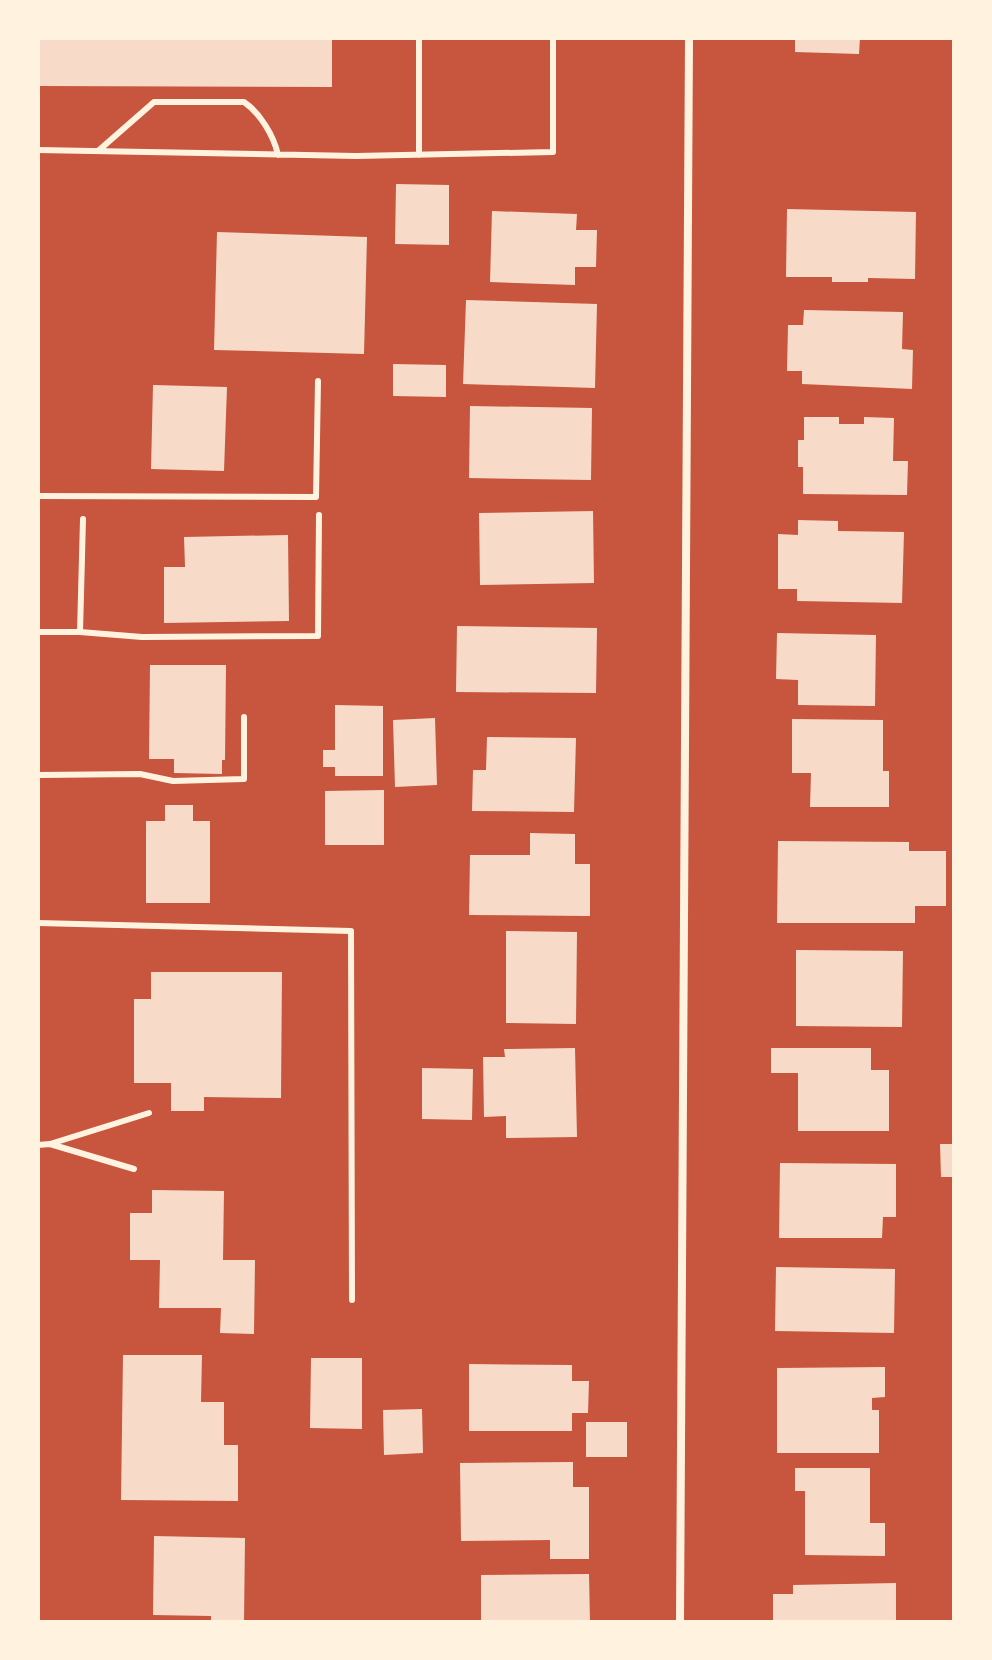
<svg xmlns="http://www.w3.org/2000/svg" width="992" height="1660" viewBox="0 0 992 1660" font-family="'DM Sans',sans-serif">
  <rect width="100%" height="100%" fill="#c8553d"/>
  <!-- building -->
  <path fill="#f7dbc8" d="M40 38H332V87L40 86Z
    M795 38H860L859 54 795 52Z
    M396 184 449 185V245L395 244Z
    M787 209 916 212 915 279 868 278V282H832V277H786Z
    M492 211 577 214 576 230H597L596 267H575V285L490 282Z
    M217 232 367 237 364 354 214 350Z
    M466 300 597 304 595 388 463 384Z
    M804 310 903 312 902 349 913 350 912 389 802 384V371H787L788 325H803Z
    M393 364 446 365V397L393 396Z
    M153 385 227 387 224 471 151 469Z
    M470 406 592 408 591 480 469 478Z
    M804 417H839V424H864V417L894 418 893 461H908L907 495 803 494V467H798V440H804Z
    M593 511 594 583 480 585 479 513Z
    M798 520 838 521V531L904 532 902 603 797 601V589H778V534L798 535Z
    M288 535 289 621 164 623V567H185L184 537Z
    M457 626 597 628 596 693 456 692Z
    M777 633 876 635 875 706 798 705V680L776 679Z
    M150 665H226L225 760H222V774L174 773V759H149Z
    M335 705 383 706V776H335V767H323V750H335Z
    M435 718 437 785 395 787 393 720Z
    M792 719 883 720V771H889V807H810L811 773H792Z
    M487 737 576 738 574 812 472 811 473 770H486Z
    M384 790V845H325V791Z
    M165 805H193V821H210V903H146V821H165Z
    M530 833 575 834V864H590V916L469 915 470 855H530Z
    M778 841 909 842V851H946V906H915V923H777Z
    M506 931 577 932 576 1024 506 1023Z
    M796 950 903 951 902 1027 796 1026Z
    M151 972H282L281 1098 204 1097V1111H171V1083H134V999H151Z
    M575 1048 577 1137 506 1138V1116L484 1117 483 1057H505L504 1049Z
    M771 1048H871V1070H889V1131H798V1073H771Z
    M422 1068 473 1069 472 1120 422 1119Z
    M940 1144H954V1177H941Z
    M780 1163 896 1164V1217H883L882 1238H779Z
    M152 1190 224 1191 223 1260H255L254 1334 220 1333 221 1308H159L160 1260H130V1213H152Z
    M776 1267 895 1269 894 1333 775 1331Z
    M123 1355H202L201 1402H224V1445H238V1501L121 1500Z
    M311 1358H362V1429L310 1428Z
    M469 1364 572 1365V1381H589L588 1413H572V1431H469Z
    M885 1367V1397L872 1398V1410H879V1453H777V1368Z
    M422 1409 423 1453 384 1455 383 1410Z
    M586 1422H627V1457H586Z
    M573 1462V1487H589V1559H550V1540L461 1541 460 1463Z
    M795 1468H870V1523H885V1556L805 1555V1491H795Z
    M154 1536 245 1538 244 1622H211V1616L153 1615Z
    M589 1574 590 1622H481V1575Z
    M896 1583V1620L773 1622V1594H793V1585Z"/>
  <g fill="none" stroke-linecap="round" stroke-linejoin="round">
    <!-- service -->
    <path stroke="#fff3e0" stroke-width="6" d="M419 38V155
      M38 150 356 156 553 152V38
      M98 151 154 102H244C260 113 274 136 278 155
      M38 496 316 497 318 381
      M38 632H80L83 519
      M80 632 142 637 318 636 319 515
      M38 775 140 774 173 781 244 779V717
      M38 923 351 931 352 1300
      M50 1144 149 1113
      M38 1145 50 1144 134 1169"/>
    <!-- minor -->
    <path stroke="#fff3e0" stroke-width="8" d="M680 1622 689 38"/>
  </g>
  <!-- border -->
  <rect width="992" height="1660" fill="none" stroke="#fff3e0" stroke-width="80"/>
</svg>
